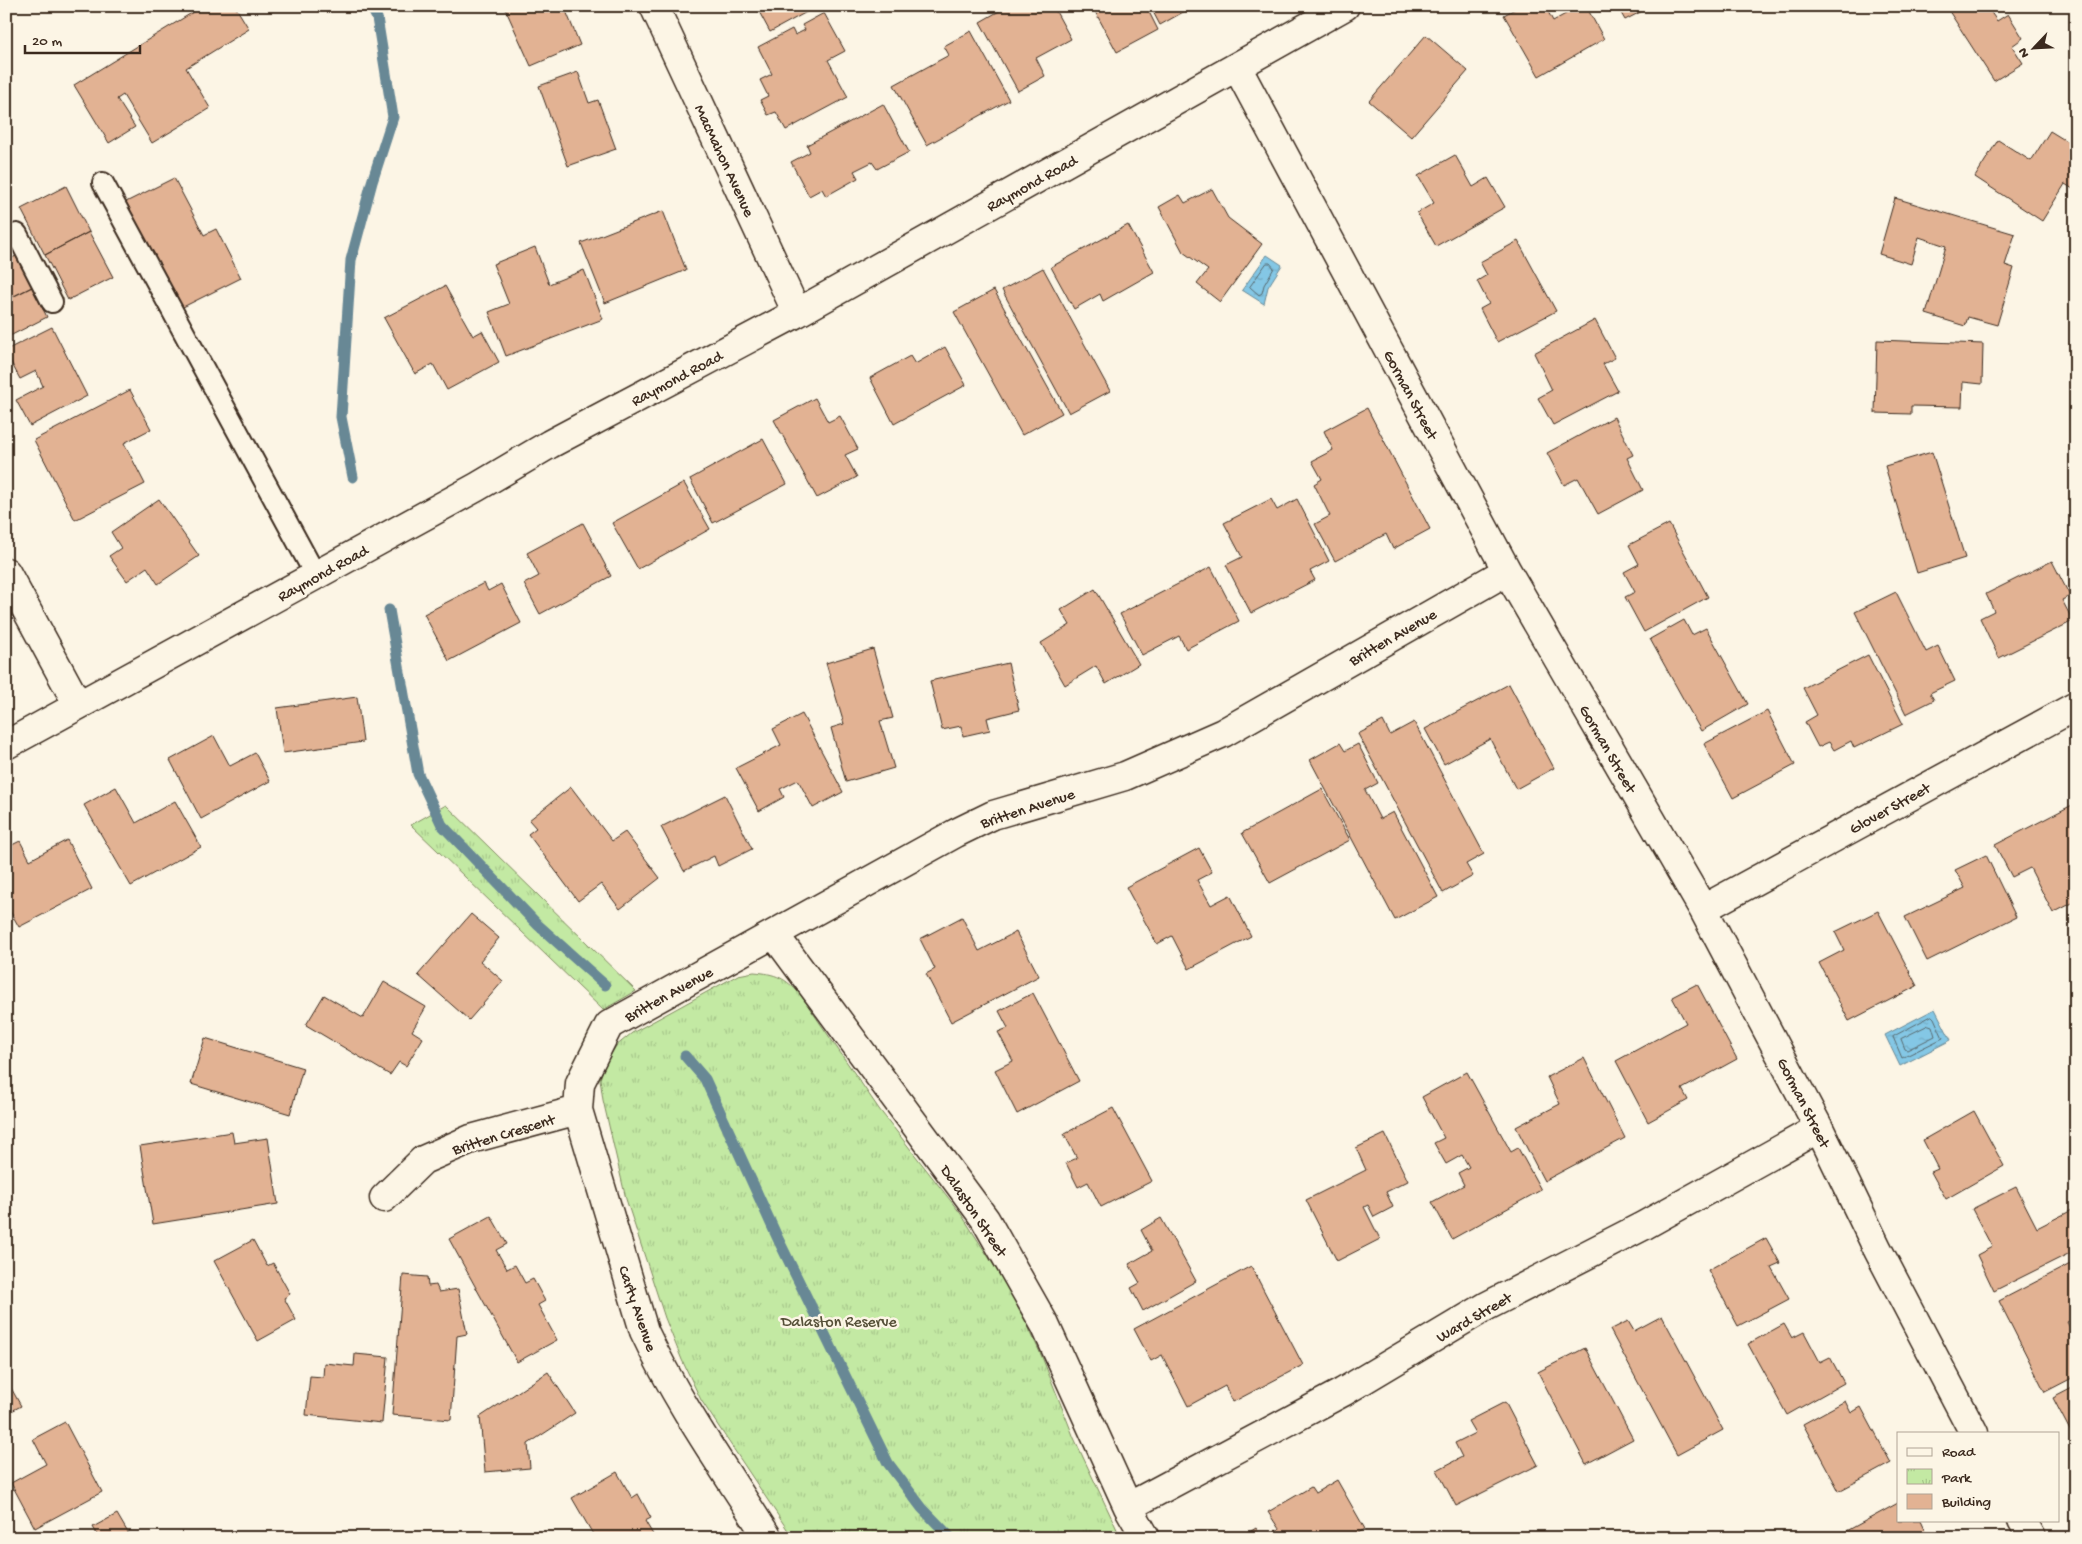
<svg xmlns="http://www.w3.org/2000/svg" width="2082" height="1544" viewBox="0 0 2082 1544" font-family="'Gochi Hand',sans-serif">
  <defs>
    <pattern id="park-tufts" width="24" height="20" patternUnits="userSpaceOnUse" patternTransform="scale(1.25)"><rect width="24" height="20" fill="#c3e9a3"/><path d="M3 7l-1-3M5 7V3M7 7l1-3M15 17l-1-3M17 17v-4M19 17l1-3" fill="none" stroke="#a8c88c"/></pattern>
    <pattern id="water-ripples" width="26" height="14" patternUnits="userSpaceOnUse" patternTransform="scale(1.25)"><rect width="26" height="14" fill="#84c7e5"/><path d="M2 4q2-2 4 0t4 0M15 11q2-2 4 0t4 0" fill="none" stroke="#73abc4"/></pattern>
  </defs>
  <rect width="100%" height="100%" fill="#fcf5e5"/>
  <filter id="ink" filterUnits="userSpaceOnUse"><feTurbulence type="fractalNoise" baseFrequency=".02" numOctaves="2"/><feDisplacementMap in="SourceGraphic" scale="10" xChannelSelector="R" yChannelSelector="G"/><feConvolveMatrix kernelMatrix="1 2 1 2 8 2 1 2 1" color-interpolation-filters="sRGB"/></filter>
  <g filter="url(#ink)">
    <!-- park -->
    <path fill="url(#park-tufts)" stroke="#7f8a60" d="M446 805 636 991 603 1010 411 825Z
      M754 972C777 974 785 978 800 994L879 1109 961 1214 1000 1275 1022 1313 1042 1357 1074 1438 1121 1538H793L701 1400 682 1360 665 1318 626 1199 603 1100 600 1079 605 1064 616 1046 632 1033 738 975Z"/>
    <!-- water -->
    <path fill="url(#water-ripples)" stroke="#678895" d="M1267 255 1282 265 1268 287 1264 304 1242 290Z
      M1935 1009 1951 1040 1900 1066 1885 1035Z"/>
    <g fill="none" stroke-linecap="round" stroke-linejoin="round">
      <!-- shore -->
      <path stroke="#58696e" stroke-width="1" d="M1267 263H1270L1274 268 1264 285 1262 293 1259 295 1250 287Z
        M1932 1016 1934 1018 1943 1038 1902 1058 1893 1037Z
        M1929 1025 1932 1026 1935 1036 1907 1050 1905 1049 1901 1039Z"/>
      <!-- stream -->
      <path stroke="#678895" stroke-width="11" d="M353 477 341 417 351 260 372 182 393 117 377 18 371 6
        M389 610 418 774 442 825 538 925 605 985
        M685 1056 705 1079 779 1241 888 1463 922 1508 951 1538"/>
    </g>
    <!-- building -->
    <path fill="#e2b293" stroke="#3b2a1e" d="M203 6H235L249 29 186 68 210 108 152 143 123 95 117 99 135 127 109 143 74 85Z
      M504 6H564L580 45 531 66Z
      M756 6H812L814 8 770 32Z
      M1053 6 1071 39 1036 58 1045 76 1018 91 980 22 1008 6Z
      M1092 6H1146L1158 30 1117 52Z
      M1150 6H1194L1160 25Z
      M1520 6H1545L1553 21 1580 6H1586L1604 39 1539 76 1504 15Z
      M1617 6H1652L1625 20Z
      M1950 6H1997L1990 11 1997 21 2008 14 2023 38 2012 46 2023 63 1994 81 1947 8Z
      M824 13 845 51 828 60 848 97 786 130 776 112 768 115 760 100 768 96 760 80 772 74 758 47 792 29 795 35 805 30 802 25Z
      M971 31 1009 100 927 145 894 85 949 55 944 46Z
      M1426 35 1468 71 1411 137 1369 101Z
      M578 72 589 103 598 100 616 149 568 166 539 86Z
      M883 104 909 152 877 169 872 162 854 171 858 178 826 196 822 189 809 196 791 162 810 152 807 145Z
      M2050 131 2076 147V191L2065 184 2042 221 1975 177 1998 140 2031 161Z
      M1455 155 1473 187 1488 178 1505 207 1436 246 1417 213 1434 203 1418 176Z
      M174 178 204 235 216 229 241 278 181 308 126 202Z
      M66 186 89 232 45 255 21 209Z
      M1212 189 1228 218 1262 244 1220 302 1197 284 1208 270 1183 252 1159 207 1180 195 1185 203Z
      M1895 198 2015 234 2005 265 2014 268 1997 325 1968 317 1965 326 1926 314 1946 246 1919 237 1911 264 1879 254Z
      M663 211 686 270 605 303 581 243Z
      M1128 225 1154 272 1103 301 1100 294 1074 309 1051 267Z
      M89 232 113 277 68 300 45 255Z
      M1518 241 1556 311 1497 342 1480 309 1489 304 1477 281 1487 275 1480 262Z
      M535 247 549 284 584 270 603 319 506 356 489 312 509 304 493 264Z
      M16 256 32 287 6 300V261Z
      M1043 268 1110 391 1069 413 1002 290Z
      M445 286 473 336 482 331 499 362 447 390 433 364 415 374 384 318Z
      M32 287 47 317 6 338V300Z
      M994 290 1062 413 1022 435 954 312Z
      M1595 320 1615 358 1603 364 1618 391 1553 425 1538 398 1552 390 1534 353Z
      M52 327 87 396 30 426 16 400 43 386 36 371 20 379 6 353V350Z
      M1877 340 1983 344 1982 384 1963 382 1962 407 1911 406V414L1875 413Z
      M945 347 966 385 894 424 870 378 910 356 915 364Z
      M130 390 151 429 124 443 145 484 75 520 34 440Z
      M815 398 828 422 840 416 858 449 845 455 857 477 817 498 774 420Z
      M1367 408 1430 529 1393 549 1386 534 1335 561 1315 524 1330 516 1314 484 1322 479 1312 461 1333 450 1324 431Z
      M1614 417 1633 455 1627 458 1643 490 1598 514 1578 478 1564 485 1547 453Z
      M763 439 787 484 713 523 690 479Z
      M1932 452 1965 558 1917 573 1885 466Z
      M684 483 710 529 638 569 612 523Z
      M159 499 199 556 158 584 147 567 127 581 109 556 121 548 111 532Z
      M1271 499 1277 510 1297 499 1329 561 1310 571 1315 580 1251 613 1226 565 1242 557 1224 523Z
      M583 523 611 576 540 614 524 584 539 576 527 553Z
      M1669 524 1708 597 1644 632 1625 597 1635 592 1624 572 1639 564 1629 545Z
      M2052 561 2070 596 2062 600 2073 621 1999 658 1980 618 1994 611 1986 594Z
      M1211 567 1239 621 1186 649 1179 636 1142 655 1120 614Z
      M484 583 488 591 501 584 521 623 449 661 424 614Z
      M1095 589 1139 664 1106 684 1096 666 1065 685 1041 643 1070 625 1061 610Z
      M1896 592 1926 652 1938 646 1955 681 1930 693 1934 700 1906 714 1855 612Z
      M1684 620 1692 635 1706 628 1748 704 1701 731 1650 639Z
      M873 649 893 718 880 721 894 768 846 782 831 728 844 724 826 663Z
      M1868 655 1903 724 1854 748 1851 741 1834 750 1829 742 1818 747 1805 722 1817 715 1803 688Z
      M1008 663 1019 710 987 718 990 730 963 736 961 726 942 730 930 681Z
      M1509 684 1554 768 1516 789 1490 739 1444 764 1425 729Z
      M357 697 363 742 283 753 277 708Z
      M1767 711 1795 765 1733 798 1704 744Z
      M802 714 843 792 813 808 798 780 780 789 784 797 759 811 736 768 781 745 773 729Z
      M1383 721 1390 735 1414 722 1484 854 1466 864 1473 876 1443 893 1358 734Z
      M214 736 230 766 255 753 270 781 201 819 170 760Z
      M1340 743 1345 751 1358 744 1378 783 1365 790 1380 819 1393 812 1438 897 1395 920 1310 760Z
      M116 787 136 823 175 801 201 847 131 886 84 805Z
      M571 787 612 841 625 832 660 878 620 909 601 884 578 901 528 834 536 828 529 820Z
      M1322 789 1350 840 1270 883 1242 833Z
      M725 795 752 849 718 866 714 856 684 871 661 827Z
      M2076 803V901L2053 913 2030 868 2012 877 1995 845Z
      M67 840 92 889 19 927 6 904V848L20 841 30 860Z
      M1199 848 1212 872 1197 880 1211 905 1230 895 1251 936 1189 969 1172 936 1157 944 1126 887Z
      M1986 855 2016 917 1927 961 1905 917 1965 888 1955 870Z
      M1878 911 1917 986 1849 1021 1819 963 1844 950 1835 932Z
      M471 914 499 938 480 961 503 981 469 1020 418 975Z
      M962 917 979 951 1016 932 1039 976 951 1022 926 974 935 969 920 939Z
      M384 982 426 1007 412 1031 423 1038 406 1066 399 1062 390 1075 306 1025 324 995 363 1018Z
      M1697 984 1737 1059 1682 1089 1688 1100 1648 1122 1616 1061 1686 1023 1672 997Z
      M1033 993 1079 1081 1017 1114 995 1070 1013 1061 998 1032 1008 1028 999 1011Z
      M205 1038 303 1068 290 1114 191 1084Z
      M1584 1058 1625 1138 1544 1181 1516 1127 1560 1104 1547 1077Z
      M1467 1072 1511 1152 1518 1148 1541 1190 1452 1239 1432 1202 1464 1185 1458 1173 1469 1167 1462 1155 1446 1164 1434 1143 1444 1138 1422 1097Z
      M1113 1108 1152 1181 1101 1207 1088 1182 1078 1187 1066 1163 1077 1158 1064 1134Z
      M1974 1111 2004 1166 1946 1199 1931 1172 1938 1169 1923 1140Z
      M232 1132 234 1143 268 1138 278 1204 153 1224 140 1146Z
      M1385 1134 1408 1181 1386 1192 1393 1207 1374 1217 1368 1205 1364 1207 1380 1239 1337 1261 1306 1200 1366 1170 1356 1148Z
      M2016 1187 2037 1228 2076 1208V1250L1994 1291 1977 1255 1992 1247 1972 1209Z
      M491 1216 507 1244 496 1250 507 1269 515 1265 525 1283 533 1279 545 1301 538 1305 557 1340 517 1362 449 1239Z
      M1161 1218 1196 1281 1143 1311 1131 1288 1140 1283 1129 1264 1152 1251 1141 1230Z
      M1766 1238 1780 1263 1771 1267 1789 1299 1738 1326 1708 1270Z
      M253 1240 267 1266 273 1263 290 1294 284 1298 296 1320 258 1341 214 1261Z
      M2076 1261V1318L2067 1322 2076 1339V1376L2045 1392 1999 1301Z
      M1251 1266 1303 1365 1233 1402 1225 1386 1188 1406 1162 1355 1151 1361 1134 1329Z
      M403 1275 427 1277 428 1286 436 1285 439 1292 458 1289 467 1334 457 1336 451 1420 392 1415Z
      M1662 1316 1723 1430 1677 1455 1610 1330 1628 1321 1634 1331Z
      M1784 1324 1792 1338 1804 1332 1820 1362 1830 1357 1844 1383 1787 1415 1748 1344Z
      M1585 1348 1633 1439 1586 1464 1538 1372Z
      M355 1354 388 1357 382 1423 306 1415 310 1376 323 1377 324 1363 354 1366Z
      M548 1372 575 1413 528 1444 530 1468 485 1472 480 1417Z
      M6 1379 21 1406 6 1414Z
      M2076 1386V1437L2074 1438 2053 1398Z
      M1845 1401 1851 1413 1861 1407 1891 1463 1839 1491 1803 1424Z
      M1505 1402 1538 1465 1456 1506 1437 1470 1462 1457 1455 1443 1475 1433 1468 1421Z
      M65 1422 102 1492 35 1528 11 1483 46 1464 33 1439Z
      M617 1472 632 1498 638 1494 651 1518 645 1521 655 1538H592L594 1536 572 1498Z
      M1337 1480 1365 1529 1350 1538H1265L1279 1529 1268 1512 1311 1487 1315 1493Z
      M1898 1503V1520H1921L1927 1533 1918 1538H1834Z
      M117 1514 131 1538H99L93 1527Z
      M1256 1528 1262 1538H1240Z"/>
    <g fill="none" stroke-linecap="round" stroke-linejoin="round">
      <!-- service casing -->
      <g stroke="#3b2a1e" stroke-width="24">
        <path id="service" d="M103 183 316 576
          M6 240 17 234 52 302"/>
      </g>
      <!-- minor casing -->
      <g stroke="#3b2a1e" stroke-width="31">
        <path id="minor" d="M654 6 797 313
          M1237 67 1507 571 1703 909 1819 1128 1878 1250 1974 1433
          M6 572 78 705
          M6 745 477 487 550 444 797 313 1345 6
          M1703 909 2076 706
          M774 934 985 1219 1045 1325 1128 1507 1146 1538
          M384 1198 423 1160 471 1139 578 1110
          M1128 1507 1343 1392 1487 1306 1643 1226 1819 1128
          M2022 1520 2032 1538
          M768 1538C725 1470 678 1404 644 1331L578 1110 580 1083 609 1025 956 833 993 815 1125 776 1223 733 1507 571"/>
      </g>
      <!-- service -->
      <use href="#service" stroke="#fcf5e5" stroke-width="20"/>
      <!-- minor -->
      <use href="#minor" stroke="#fcf5e5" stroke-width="28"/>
    </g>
  </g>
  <g text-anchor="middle" stroke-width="5" stroke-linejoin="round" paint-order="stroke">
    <!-- street labels -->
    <g font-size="16" fill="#3b2a1e" stroke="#fcf5e5">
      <text transform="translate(726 160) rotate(65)" y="6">MacMahon Avenue</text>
      <text transform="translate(1031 182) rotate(-29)" y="6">Raymond Road</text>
      <text transform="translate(676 377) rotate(-28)" y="6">Raymond Road</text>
      <text transform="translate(1412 394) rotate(62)" y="6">Gorman Street</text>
      <text transform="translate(322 572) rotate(-29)" y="6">Raymond Road</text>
      <text transform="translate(1392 636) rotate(-30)" y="6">Britten Avenue</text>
      <text transform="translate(1609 748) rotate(60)" y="6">Gorman Street</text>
      <text transform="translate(1027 807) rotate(-18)" y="6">Britten Avenue</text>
      <text transform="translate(1889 807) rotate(-29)" y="6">Glover Street</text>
      <text transform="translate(668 993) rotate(-29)" y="6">Britten Avenue</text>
      <text transform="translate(1805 1102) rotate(63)" y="6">Gorman Street</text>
      <text transform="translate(503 1133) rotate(-17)" y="6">Britten Crescent</text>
      <text transform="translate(975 1210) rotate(56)" y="6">Dalaston Street</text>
      <text transform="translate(639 1308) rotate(71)" y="6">Carty Avenue</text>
      <text transform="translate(1473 1316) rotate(-30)" y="6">Ward Street</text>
    </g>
    <!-- park labels -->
    <g font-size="16" fill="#565039" stroke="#fcf5e5">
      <text x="839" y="1326">Dalaston Reserve</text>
    </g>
  </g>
  <!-- margin -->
  <rect width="2082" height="1544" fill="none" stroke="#fcf5e5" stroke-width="25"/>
  <rect x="12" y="12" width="2057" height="1519" fill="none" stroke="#3b2a1e" stroke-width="2" filter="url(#ink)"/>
  <!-- legend -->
  <rect x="1897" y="1432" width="162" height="90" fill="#fcf5e5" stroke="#afa495"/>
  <rect x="1907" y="1448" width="25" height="8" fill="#fcf5e5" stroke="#afa495"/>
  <text x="1942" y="1456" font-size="15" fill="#3b2a1e">Road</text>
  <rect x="1907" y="1469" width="25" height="15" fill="url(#park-tufts)" stroke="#afa495"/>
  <text x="1942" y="1482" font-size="15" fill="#3b2a1e">Park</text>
  <rect x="1907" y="1494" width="25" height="15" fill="#e2b293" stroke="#afa495"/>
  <text x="1942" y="1506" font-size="15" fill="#3b2a1e">Building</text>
  <!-- north arrow -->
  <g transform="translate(2034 48) rotate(245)" stroke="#fcf5e5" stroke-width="4" paint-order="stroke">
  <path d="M0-4L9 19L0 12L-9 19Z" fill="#3b2a1e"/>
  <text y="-8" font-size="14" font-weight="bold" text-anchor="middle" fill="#3b2a1e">N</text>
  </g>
  <!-- scale -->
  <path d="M25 45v8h115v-8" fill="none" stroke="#3b2a1e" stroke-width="2.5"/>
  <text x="32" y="45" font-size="15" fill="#3b2a1e" stroke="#fcf5e5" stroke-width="4" paint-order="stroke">20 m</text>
</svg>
